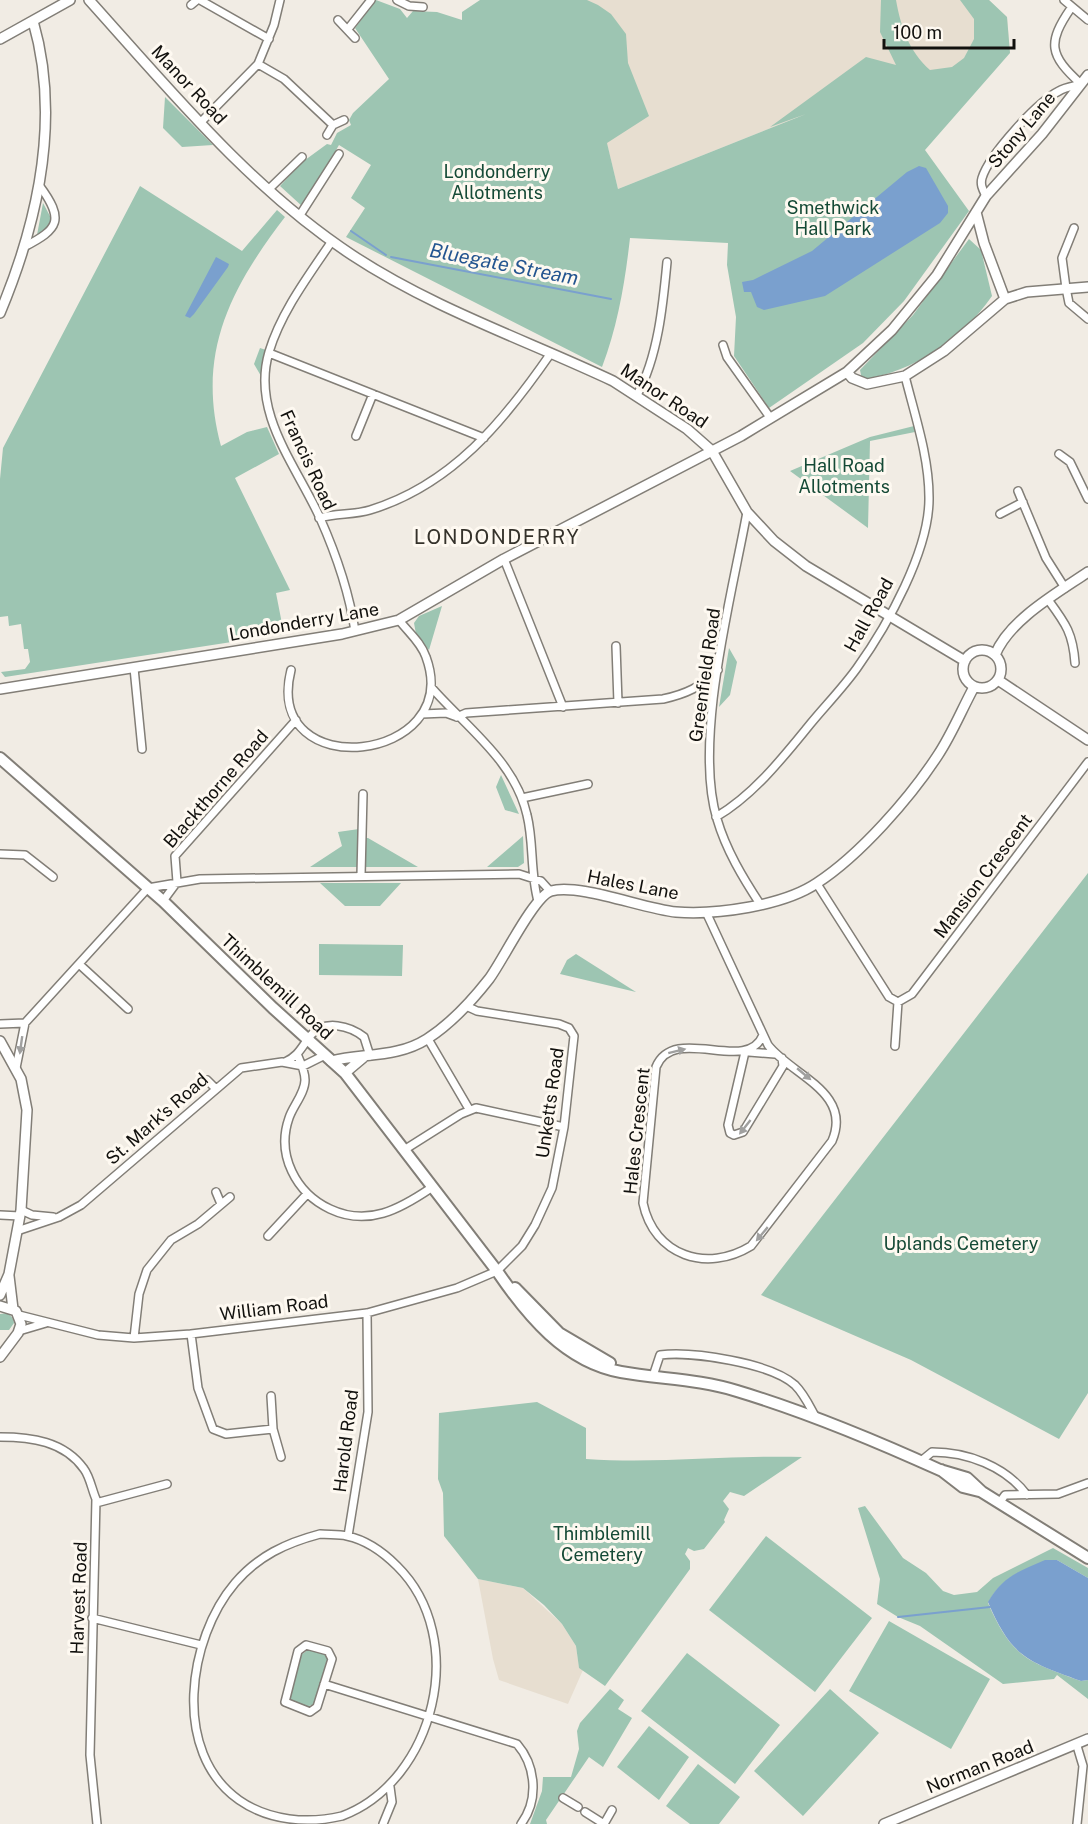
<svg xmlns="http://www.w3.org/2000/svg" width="1088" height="1824" viewBox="0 0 1088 1824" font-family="'Public Sans',sans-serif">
  <rect width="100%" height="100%" fill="#f1ece4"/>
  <!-- built -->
  <path fill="#e7ded0" d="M572 0H989L1007 17 1010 53 871 88 618 189Z
    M478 1579 523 1588 562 1624 576 1646 579 1668 583 1670 568 1704 499 1680 493 1659Z"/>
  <!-- green -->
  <path fill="#9dc5b2" d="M376 0 400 9 407 18 413 11 437 12 462 20V12L480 0H587L598 5 611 14 626 34 628 63 649 116 607 143 618 189 806 114 770 127 866 57 896 65 880 32 881 0H896C901 28 909 51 930 70L952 67 964 58 974 39V19L960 0H989L1007 17 1010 53 925 150 969 211 904 301 863 343 769 408 734 356 736 317 727 265 728 243 630 238C625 282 618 325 602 367L346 237 365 208 351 198 371 165 339 145 303 207 280 186 301 163 327 144 331 145 337 133 351 125 349 120 353 113 389 79 355 28Z
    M165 97 213 145 182 147 163 128Z
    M140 186 242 251 277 210 285 217C230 289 196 354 221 446L247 432 267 427 279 454 235 478 290 590 276 593 284 634 5 677 1 672 25 669 30 662 28 649H24L21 624 9 626 8 616 0 617V479L3 448Z
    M43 203 51 218 49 226 37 235Z
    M969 239 981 250 992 296C962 340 914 371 862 380L860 370 913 315Z
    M260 348 266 350 261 376 254 364Z
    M914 426 915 432 870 441 868 528 790 471 870 437Z
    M442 606 429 650 416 634 414 623 419 616Z
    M729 648 737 662 730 695 719 707Z
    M501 775 519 814 505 810 496 787Z
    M359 829V838H368L418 867H310L342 846 338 832Z
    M523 836 524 863 518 867H487Z
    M1088 873V1393L1059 1439 911 1360 761 1295Z
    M320 883H401L380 906H345Z
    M319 944 403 945 402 976 319 975Z
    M576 954 636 992 560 974 567 960Z
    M0 1314C7 1312 13 1315 14 1323L9 1330H0Z
    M537 1402 586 1428V1459C658 1464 730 1455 802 1457L744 1496 730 1492 723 1501 729 1509 724 1520 725 1522 704 1549 694 1551 688 1548 685 1554 690 1561V1569L605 1686 579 1668 576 1646 562 1624 544 1605 523 1588 478 1579 444 1536 443 1493 438 1479 439 1413Z
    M865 1506 903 1558 926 1573 943 1591 954 1595 977 1592 993 1578 1053 1548 1088 1568V1578L1057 1560C1027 1567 1003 1575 988 1603 1012 1658 1027 1661 1081 1681L1088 1680V1699L1057 1675 1054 1679 1003 1684 920 1626 898 1617 877 1604 880 1579 858 1508Z
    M766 1536 872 1618 815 1692 709 1610Z
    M889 1621 990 1679 951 1749 849 1691Z
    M309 1649 325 1652 328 1661 315 1704 303 1708 290 1702 288 1698 300 1656Z
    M687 1653 780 1725 735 1784 641 1711Z
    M610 1689 624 1700 618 1709 632 1718 603 1767 589 1757 546 1820 547 1824H530L542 1791 543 1777H571L579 1749 577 1731 580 1723Z
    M830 1689 879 1733 803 1816 754 1771Z
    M649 1726 689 1757 659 1800 617 1767Z
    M698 1764 740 1797 719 1824H690L666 1806Z"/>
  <!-- water -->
  <path fill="#7aa0ce" d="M919 166 926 168 948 206V213L940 223 825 296 764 310 757 307 751 292H744L742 282 753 280 812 251 907 172Z
    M216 257 229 264 228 267 194 314 190 318 185 316Z
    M1045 1560H1057L1088 1578V1680L1081 1681C1027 1661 1012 1658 988 1602 1002 1577 1019 1571 1045 1560Z"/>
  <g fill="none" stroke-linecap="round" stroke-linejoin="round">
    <!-- stream -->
    <path stroke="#7aa0ce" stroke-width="2" d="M351 231 386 255
      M391 257 611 299
      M898 1617 990 1607"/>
    <!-- minor casing -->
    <g stroke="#827e77" stroke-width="10">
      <path id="minor" d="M200 0 269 39
        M397 0 409 6 423 7
        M1064 0 1088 20
        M191 5 197 0
        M1071 8C1047 43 1049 55 1081 84
        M338 20 355 38
        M348 29 371 0
        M258 64 284 79 333 125
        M200 123 258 64 274 25 280 0
        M327 135 333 125 344 120
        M269 189 302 157
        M986 196C983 190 980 185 982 178 989 155 1037 102 1059 91 1065 87 1074 86 1081 84
        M300 215 339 154
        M1074 228 1062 258 1066 288 1069 303 1088 319
        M332 241C309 275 281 312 269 352 251 413 296 465 320 518 336 554 349 591 355 631
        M24 247C59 229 65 220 39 185
        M723 345 727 357 769 416
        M269 353 484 438
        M637 395C658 357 663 305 667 262
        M356 436 373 394
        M1059 454 1070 462 1088 499
        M1018 491 1046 558 1065 588
        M747 512C732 595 693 740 717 819 726 850 743 878 760 904
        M1000 514 1023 502
        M319 518C336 513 354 515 370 510 452 485 504 421 551 353
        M504 559 563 707
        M1049 601C1066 624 1073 634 1075 663
        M616 646 618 703
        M134 668 142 749
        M291 670C262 786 465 763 426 657 421 642 408 632 399 620
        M431 687C465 726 515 761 527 815 534 843 530 872 538 901
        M422 714 446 713 457 717
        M457 717 466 713 663 699C686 694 701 687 718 670
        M522 798 588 784
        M716 817C752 796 781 760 807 728 823 708 842 689 857 668 887 626 930 550 929 497 929 457 915 416 905 376
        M0 854 25 855 53 877
        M361 875 363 794
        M817 884 889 997 898 1002 912 994 1088 762
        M163 901 177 882 175 856 296 720
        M706 912 768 1045C791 1075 853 1092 832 1141L751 1246C707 1273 654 1256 643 1203L656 1067C674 1023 747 1075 763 1035
        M79 964 128 1009
        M0 1024 25 1023
        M428 1039 469 1109
        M895 1046 898 1002
        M745 1052 728 1125 730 1133 734 1135 743 1132 783 1066 782 1058
        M749 1052 775 1054
        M297 1054C301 1063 305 1071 305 1080 305 1093 293 1106 289 1118 276 1155 296 1193 330 1209 368 1227 400 1209 431 1188
        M285 1062C299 1056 302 1046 311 1035 325 1019 350 1026 364 1037L370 1056
        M16 1068 25 1023 148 888 200 879 519 874 541 881 550 891
        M207 1080 215 1088
        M404 1150 461 1114 476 1108 564 1127
        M216 1192 221 1204
        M21 1210 32 1215 53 1217
        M0 1215 20 1216
        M17 1231 59 1217 81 1205 241 1068 282 1062 303 1066 325 1055
        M268 1236 307 1194
        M19 1315 98 1335 134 1338 191 1334 367 1313 457 1288 497 1271 522 1246 535 1225 552 1188 564 1127 574 1036 569 1028 559 1024 477 1011 466 1006
        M19 1331 46 1323
        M191 1334 198 1388 213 1429 226 1434 273 1429
        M134 1338 139 1294 147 1270 171 1240 198 1224 230 1197
        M653 1376 660 1355C692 1351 771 1363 795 1385 804 1394 809 1405 815 1416
        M271 1396 273 1429 281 1457
        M0 1437C31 1437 64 1441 84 1469 90 1477 92 1490 96 1499L90 1755 97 1824
        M921 1461 932 1452C967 1452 1005 1466 1027 1495
        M1000 1502 1005 1495 1058 1494 1088 1483
        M96 1503 167 1484
        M320 1534C329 1535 338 1534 347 1536 366 1540 384 1553 397 1566 470 1638 435 1781 342 1816 308 1824 269 1821 239 1800 171 1752 188 1638 235 1583 258 1556 286 1543 320 1534Z
        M348 1536 368 1412 367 1313
        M92 1618 201 1645
        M306 1645 328 1651 332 1659 317 1707 310 1712 285 1702 298 1651Z
        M324 1684 517 1744C536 1766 539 1800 521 1824
        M1077 1746 1083 1766 1077 1824
        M563 1798 578 1807
        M585 1812 604 1824
        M383 1824 392 1802 390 1787
        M604 1824 612 1810"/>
    </g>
    <!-- tertiary casing -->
    <g stroke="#827e77" stroke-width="12">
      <path id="tertiary" d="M89 0C170 90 250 188 352 255 432 308 526 340 613 381L687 429 712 451 747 512 774 541 806 566 965 661
        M0 39 70 0
        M976 212 984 243 1005 299
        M0 313C38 222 61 118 33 21
        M847 372 852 378 867 384 905 376 944 351 1005 299 1027 292 1088 287
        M963 669a19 19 0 1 1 38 0a19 19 0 1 1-38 0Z
        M995 655C1009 620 1057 593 1088 572
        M998 680 1088 740
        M0 689 342 634 399 620 504 559 741 436 847 372 892 330 937 275 986 196 1042 134 1088 75
        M0 1041 21 1079 27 1110 21 1210 9 1274 0 1295
        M331 1061C364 1053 397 1058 427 1039 452 1023 471 1002 489 979 502 962 534 896 551 891 579 883 644 909 676 912 716 915 783 906 817 883 860 855 910 798 938 755 952 734 962 709 974 687
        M345 1073 364 1057
        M9 1276 13 1309
        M0 1306 16 1311 21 1324 18 1333 0 1357
        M884 1824 1088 1739"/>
    </g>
    <!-- secondary casing -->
    <g stroke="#827e77" stroke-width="14">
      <path id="secondary" d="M0 758 163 901 273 1008 345 1073 497 1271C527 1315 565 1362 621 1372 659 1379 699 1379 737 1391 807 1412 874 1440 940 1470L967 1478 982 1492 1088 1558
        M515 1288 559 1333 610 1363
        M941 1470 963 1487 979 1491"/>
    </g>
    <!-- minor -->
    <use href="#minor" stroke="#fff" stroke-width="7"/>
    <!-- tertiary -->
    <use href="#tertiary" stroke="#fff" stroke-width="9"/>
    <!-- secondary -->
    <use href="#secondary" stroke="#fff" stroke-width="10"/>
  </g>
  <!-- one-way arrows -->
  <defs><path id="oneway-solid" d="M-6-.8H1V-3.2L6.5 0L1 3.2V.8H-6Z" transform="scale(1.5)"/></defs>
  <g fill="#a0a09f">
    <use href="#oneway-solid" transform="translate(21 1045) rotate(98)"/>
    <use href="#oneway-solid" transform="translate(677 1051) rotate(-14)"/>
    <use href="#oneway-solid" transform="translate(804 1074) rotate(40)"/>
    <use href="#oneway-solid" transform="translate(745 1127) rotate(128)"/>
    <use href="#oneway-solid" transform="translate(762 1234) rotate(130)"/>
  </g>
  <g text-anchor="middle" stroke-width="6" stroke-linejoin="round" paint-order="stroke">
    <!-- street labels -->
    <g font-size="18" fill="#12110e" stroke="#fef9f1">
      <text transform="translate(189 85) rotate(47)" y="6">Manor Road</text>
      <text transform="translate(1022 130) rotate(-50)" y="6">Stony Lane</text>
      <text transform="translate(664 396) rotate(34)" y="6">Manor Road</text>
      <text transform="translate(308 460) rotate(65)" y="6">Francis Road</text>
      <text transform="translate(869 615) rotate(-61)" y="6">Hall Road</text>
      <text transform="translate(304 622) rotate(-10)" y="6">Londonderry Lane</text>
      <text transform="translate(705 675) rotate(-82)" y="6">Greenfield Road</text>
      <text transform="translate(216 789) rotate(-49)" y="6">Blackthorne Road</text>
      <text transform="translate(983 876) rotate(-53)" y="6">Mansion Crescent</text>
      <text transform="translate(633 885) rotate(11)" y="6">Hales Lane</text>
      <text transform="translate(277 987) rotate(43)" y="6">Thimblemill Road</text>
      <text transform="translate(550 1103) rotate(-82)" y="6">Unketts Road</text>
      <text transform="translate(157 1119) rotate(-41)" y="6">St. Mark's Road</text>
      <text transform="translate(637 1131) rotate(-84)" y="6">Hales Crescent</text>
      <text transform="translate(274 1308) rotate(-7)" y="6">William Road</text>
      <text transform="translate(346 1441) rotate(-83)" y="6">Harold Road</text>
      <text transform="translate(79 1598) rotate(-88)" y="6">Harvest Road</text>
      <text transform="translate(980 1767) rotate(-22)" y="6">Norman Road</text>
    </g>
    <!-- park labels -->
    <g font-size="18" fill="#154a36" stroke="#fef9f1">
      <text x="497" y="178">Londonderry<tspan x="497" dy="21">Allotments</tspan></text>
      <text x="833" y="214">Smethwick<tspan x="833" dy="21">Hall Park</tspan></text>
      <text x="844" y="472">Hall Road<tspan x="844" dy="21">Allotments</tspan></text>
      <text x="961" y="1250">Uplands Cemetery</text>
      <text x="602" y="1540">Thimblemill<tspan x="602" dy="21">Cemetery</tspan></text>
    </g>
    <!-- water labels -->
    <g font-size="20" font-style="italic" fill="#245590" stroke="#fef9f1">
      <text transform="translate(504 264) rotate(11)" y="7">Bluegate Stream</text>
    </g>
    <!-- neighbourhood labels -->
    <g font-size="20" letter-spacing="1.5" fill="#35322b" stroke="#fef9f1">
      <text x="497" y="544">LONDONDERRY</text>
    </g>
  </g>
  <!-- scale -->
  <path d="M884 39v9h130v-9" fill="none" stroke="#12110e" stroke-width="3"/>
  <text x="893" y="39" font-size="18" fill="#12110e" stroke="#fef9f1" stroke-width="4.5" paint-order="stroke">100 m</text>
</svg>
